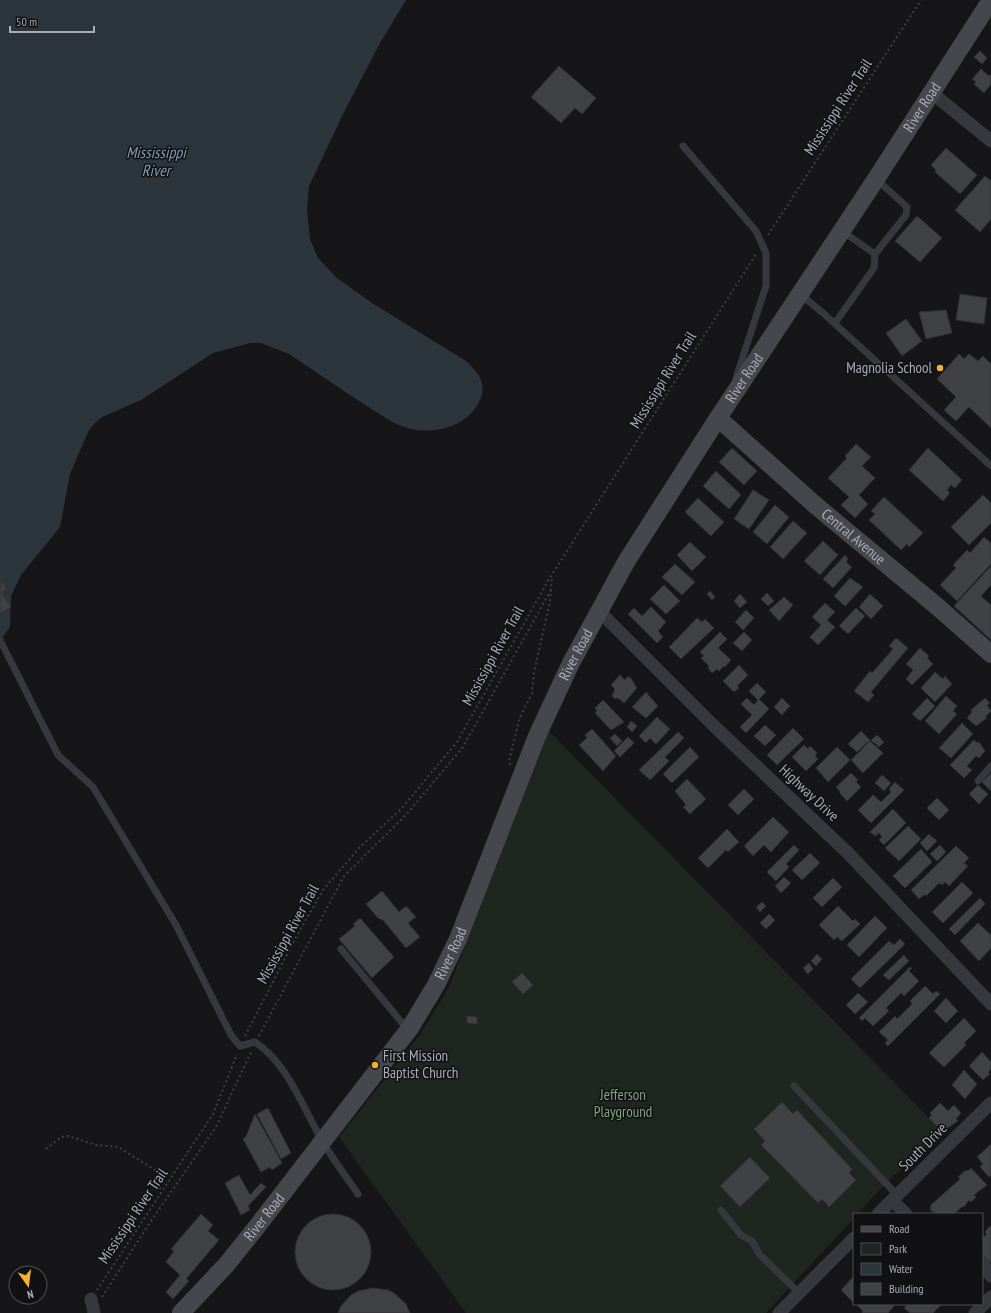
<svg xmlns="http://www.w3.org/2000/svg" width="991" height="1313" viewBox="0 0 991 1313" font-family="'PT Sans Narrow',sans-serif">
  <rect width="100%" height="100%" fill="#161618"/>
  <!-- green -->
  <path fill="#1e261f" d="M548 730 945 1134 893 1176 857 1214H854V1218L766 1313H466L339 1137 421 1033 449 987Z"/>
  <!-- water -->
  <path fill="#2c353c" d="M0 0H406L380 43 343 114 309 186 307 210 310 239 318 258 337 278 372 303 466 361C477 371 488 384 480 400 468 428 431 436 404 427 392 423 380 414 370 408 342 390 316 372 289 354L261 343H250L213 353 141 400 102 417 94 424 88 432 70 474 60 527 21 575 11 596 10 627 0 641Z"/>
  <!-- building -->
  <path fill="#404145" stroke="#303034" d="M980 51 987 58 982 64 974 57Z
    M559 66 596 98 582 114 575 108 561 123 531 97Z
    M981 69 989 76 991 74V84L984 93 974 84 976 82 972 79Z
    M946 148 977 175 960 194 935 172 936 170 931 165Z
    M985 176 991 181V219L980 232 955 210Z
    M917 216 942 238 920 262 895 241Z
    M960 294 987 298 984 324 956 320Z
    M946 310 952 333 926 339 919 312Z
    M906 319 922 341 902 356 886 333Z
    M959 354 964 359 969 354 978 361 983 356 991 364V428L969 407 956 421 944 410 956 397 937 379Z
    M856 444 871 457 862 466 875 478 859 495 868 504 855 518 841 505 849 497 828 478 847 458 845 456Z
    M732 448 757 471 744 485 719 462Z
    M928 448 962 480 955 488 951 485 947 490 950 493 943 501 909 470Z
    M716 471 741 495 729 509 703 486Z
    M753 490 769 500 749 529 734 519Z
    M983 495 991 503V523L969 545 951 527Z
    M884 497 923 533 909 547 907 544 901 550 869 520 875 514 871 511Z
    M698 498 724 522 711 536 685 512Z
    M775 505 789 517 767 544 753 532Z
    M793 521 807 533 783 559 770 547Z
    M984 537 991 543V564L957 601 940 585 956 568 953 565 967 550 970 553Z
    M823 541 838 555 820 575 804 561Z
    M690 542 706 557 692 571 677 555Z
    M845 555 848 559 846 562 852 567 833 588 823 579Z
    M675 564 695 582 682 595 662 577Z
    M991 566V585L981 596 991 605V640L954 606Z
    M850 578 863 587 845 606 834 596Z
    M0 582 4 583 6 589 2 593 11 607 0 614Z
    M664 585 680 601 666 614 650 599Z
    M710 591 715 597 712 600 707 594Z
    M767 593 774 601 768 606 761 599Z
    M740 594 747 602 740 608 734 601Z
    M870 594 883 606 871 619 859 607Z
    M784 597 793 605 779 621 769 610Z
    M825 603 835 612 827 620 835 627 818 645 810 637 821 625 812 617Z
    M651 607 666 622 658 631 663 637 657 643 628 614 634 608 642 616Z
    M856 608 865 616 848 634 839 626Z
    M746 610 754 618 743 630 735 622Z
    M697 618 702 622 705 619 714 628 681 659 669 647Z
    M720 632 727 639 718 648 731 660 725 667 724 666 719 671 717 669 712 673 708 668 709 666 701 658 704 656 700 652Z
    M744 632 752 640 742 651 733 643Z
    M896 638 908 648 871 692 874 695 868 702 854 691 870 671 872 673 893 649 889 646Z
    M920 648 929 656 927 658 933 664 912 685 906 679 913 670 906 664Z
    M739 665 748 675 737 686 739 688 734 692 723 681Z
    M935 672 943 679 945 676 952 684 935 702 921 688Z
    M620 675 625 680 627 677H630L637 688 624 703 618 698 615 699 612 696 615 689 611 685Z
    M757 683 766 692 758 700 749 691Z
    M646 692 658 706 646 718 632 707Z
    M946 696 957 706 953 711 957 714 939 734 925 721Z
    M747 698 754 705 759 699 769 709 746 733 740 727 752 715 741 704Z
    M782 698 790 706 782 715 774 707Z
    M927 698 935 706 920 721 912 714Z
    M985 698 990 703 987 705 991 711 985 717 987 718 976 726 967 718 972 712 971 710Z
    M603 700 624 722 611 730 595 713 597 711 595 708Z
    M657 717 670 729 656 744 650 738 646 743 639 736Z
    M631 721 637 726 632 732 627 727Z
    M962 723 973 734 951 758 939 748Z
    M765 725 776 735 765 746 754 736Z
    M793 728 804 739 777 765 767 755Z
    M592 729 616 756 603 771 579 745 587 738 585 735Z
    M861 731 870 740 857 752 848 744Z
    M678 732 684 738 665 757 669 761 650 780 639 770Z
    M615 734 622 741 617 746 610 738Z
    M877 735 884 742 879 747 871 740Z
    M628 737 634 743 620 757 614 751Z
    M974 740 977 743 979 742 985 751 979 758 976 756 967 766 972 770 964 778 950 765Z
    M870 741 883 753 863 773 851 760Z
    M804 745 808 749 810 746 817 753 815 756 818 759 806 771 792 757Z
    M690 747 699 757 672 783 663 774Z
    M837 747 850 760 828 782 816 768Z
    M851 773 858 780 856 782 861 787 847 801 839 792 840 791 836 787Z
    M991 773V791L982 782Z
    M882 775 891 783 884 791 875 783Z
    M687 779 706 799 690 814 683 807 686 805 675 791Z
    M895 782 904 790 871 823 858 810 873 795 881 802 891 792 889 789Z
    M978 785 988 794 979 804 969 794Z
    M744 789 754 799 738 815 728 805Z
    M937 798 949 810 939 820 927 808Z
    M893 809 906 823 884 845 879 840 882 837 879 833 875 836 870 832Z
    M773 817 789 832 771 852 764 845 753 856 744 846Z
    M908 826 921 839 899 861 885 848Z
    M727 829 739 842 728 852 726 850 708 868 698 858Z
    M929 834 937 841 927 851 920 843Z
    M794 845 799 850 786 864 789 867 776 881 767 872Z
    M940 845 946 852 937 861 930 854Z
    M956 846 969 858 964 863 968 866 949 886 945 882 942 885 939 883 926 896 925 894 919 899 911 890Z
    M921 849 932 862 905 888 893 876Z
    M810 853 820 863 802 880 792 870Z
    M784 877 791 883 781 893 775 886Z
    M833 878 842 887 822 907 813 898Z
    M962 882 973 893 943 923 932 912Z
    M382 891 399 912 406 906 416 917 408 923 420 937 406 948 383 920 378 918 366 904Z
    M980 898 985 904 955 935 949 929Z
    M762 902 766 906 760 912 756 907Z
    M838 906 853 921 855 919 860 924 842 941 837 937 834 940 819 925Z
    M769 914 775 920 766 929 760 923Z
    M875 916 887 928 859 957 847 945Z
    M360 918 394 957 372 978 339 939 355 926 353 924Z
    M978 923 991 935V948L979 961 960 941Z
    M900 939 905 944 860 988 851 979 889 941 894 945Z
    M817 954 822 959 816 966 811 961Z
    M904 955 909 961 889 980 883 975Z
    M809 963 813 969 808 974 803 968Z
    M910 967 912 968 909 971 919 981 904 996 901 993 886 1008 889 1011 873 1026 865 1018 862 1021 859 1018Z
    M522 973 533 985 523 994 512 982Z
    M925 986 933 994 936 991 940 994 888 1046 885 1043 888 1040 879 1032 895 1016 897 1019 912 1004 910 1001Z
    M858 993 868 1002 855 1014 846 1005Z
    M946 998 958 1011 946 1023 934 1011Z
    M467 1016 477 1017V1024L467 1023Z
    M964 1018 976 1031 964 1043 966 1045 944 1067 929 1053Z
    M982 1052 991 1062V1069L988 1072 990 1074 983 1080 969 1066Z
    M964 1070 977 1084 965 1099 952 1085Z
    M782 1102 793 1114 797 1110 852 1169 849 1173 856 1180 829 1207 822 1199 818 1203 761 1145 765 1141 754 1129Z
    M940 1103 948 1111 954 1105 961 1113 956 1119 958 1121 946 1129 940 1123 937 1126 929 1118 932 1115 930 1113Z
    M268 1108 291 1153 281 1159 257 1114Z
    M255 1114 282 1163 272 1170 270 1167 261 1172 243 1139 246 1137Z
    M991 1144V1175L989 1177 980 1167 983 1164 977 1157Z
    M750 1157 770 1178 740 1207 720 1186Z
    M971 1168 987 1185 974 1195 976 1197 971 1202 969 1200 964 1207 963 1206 954 1214H937L930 1210 931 1205 960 1179 958 1177 966 1170 968 1171Z
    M239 1175 250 1195 261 1183 266 1187 248 1206 250 1210 241 1215 225 1183Z
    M201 1214 213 1225 208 1231 219 1240 186 1279 189 1281 173 1299 166 1292 180 1275 166 1262 174 1251 171 1249Z
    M295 1252a38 38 0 1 1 76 0a38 38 0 1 1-76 0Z
    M990 1226 991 1227V1263L982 1254V1235L984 1237 987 1234 985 1232Z
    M854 1276V1303L841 1290Z
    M373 1288 388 1290 394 1293 406 1304 410 1313H338L341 1306 351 1295 358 1291Z
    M856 1304H892L894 1306 888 1313H862L863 1311Z
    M908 1304H942L933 1313H910L904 1308Z"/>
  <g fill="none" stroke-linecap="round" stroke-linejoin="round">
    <!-- path -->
    <path stroke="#3d3f44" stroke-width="2" stroke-dasharray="2 3" stroke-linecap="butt" d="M768 235 921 0
      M510 765 509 761 520 717 532 693 534 672 550 601 552 576
      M245 1036 295 939 323 890 359 848 402 808 457 742 548 581 756 254
      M259 1036 344 876 406 815 463 747 551 590
      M46 1149 61 1137 68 1136 96 1145 118 1147 157 1171 161 1194
      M97 1290 213 1114 237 1054
      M102 1297 153 1218 216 1127 251 1052"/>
    <!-- lane -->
    <path stroke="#37383d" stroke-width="7" d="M683 146 756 231 766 253V286L736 378
      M875 254 906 215 907 207 876 179
      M800 294 823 313 991 466
      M835 323 874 268 875 254 842 231
      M0 640 58 755 93 787 176 925 231 1035 240 1046 255 1042C289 1065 302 1107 322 1140 332 1159 346 1176 358 1194
      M978 781 991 766
      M341 949 408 1030
      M794 1086 897 1195
      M721 1210 741 1235 752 1241 760 1255 799 1293"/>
    <!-- street -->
    <path stroke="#37383d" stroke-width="13" d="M932 93 991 141
      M599 611 714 726 849 854 991 1004
      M892 1200 906 1214
      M878 1214 991 1103
      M982 1263 991 1276
      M91 1299 94 1313
      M779 1313 854 1238
      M975 1313 991 1297"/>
    <!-- secondary -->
    <g stroke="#45474d" stroke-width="18">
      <path id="s1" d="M718 418 814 504 939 608 991 654"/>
      <path id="s2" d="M181 1313 227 1264 259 1224 410 1028 436 985 458 939 537 736 571 663 626 562 718 418 876 179 991 0"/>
    </g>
  </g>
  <!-- markers -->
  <g fill="#f2b134" stroke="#111113" stroke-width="1.5">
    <circle cx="940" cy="368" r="4"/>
    <circle cx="375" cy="1065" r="4"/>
  </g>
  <g text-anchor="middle" stroke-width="3" stroke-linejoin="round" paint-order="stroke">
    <!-- street labels -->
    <g font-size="15" fill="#a8adb8" stroke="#111113">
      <text transform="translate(838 107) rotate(-57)" y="5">Mississippi River Trail</text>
      <text dy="5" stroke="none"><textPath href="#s2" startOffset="1423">River Road</textPath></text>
      <text dy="5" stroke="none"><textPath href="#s2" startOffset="1099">River Road</textPath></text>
      <text transform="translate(663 380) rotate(-58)" y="5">Mississippi River Trail</text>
      <text dy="5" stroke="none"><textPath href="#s1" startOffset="180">Central Avenue</textPath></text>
      <text dy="5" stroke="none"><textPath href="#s2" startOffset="775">River Road</textPath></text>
      <text transform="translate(493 656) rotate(-61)" y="5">Mississippi River Trail</text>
      <text transform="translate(809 793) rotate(43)" y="5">Highway Drive</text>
      <text transform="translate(288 934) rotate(-61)" y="5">Mississippi River Trail</text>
      <text dy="5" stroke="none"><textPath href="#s2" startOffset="451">River Road</textPath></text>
      <text transform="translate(923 1147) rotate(-45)" y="5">South Drive</text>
      <text transform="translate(133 1216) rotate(-56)" y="5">Mississippi River Trail</text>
      <text dy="5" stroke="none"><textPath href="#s2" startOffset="127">River Road</textPath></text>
    </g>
    <!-- poi labels -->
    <g font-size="15" fill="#a8adb8" stroke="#111113" text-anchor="end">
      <text x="932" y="373">Magnolia School</text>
      <text x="383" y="1061" text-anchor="start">First Mission<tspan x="383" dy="17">Baptist Church</tspan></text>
    </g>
    <!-- park labels -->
    <g font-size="15" fill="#7fa381" stroke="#111113">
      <text x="623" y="1100">Jefferson<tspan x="623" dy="17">Playground</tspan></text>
    </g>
    <!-- water labels -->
    <g font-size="16" font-style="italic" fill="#7f9bb3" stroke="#111113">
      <text x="156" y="158">Mississippi<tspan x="156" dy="18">River</tspan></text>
    </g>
  </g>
  <!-- legend -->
  <rect x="853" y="1213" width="130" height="92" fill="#111113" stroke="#4d4f55"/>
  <rect x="861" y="1226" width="20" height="6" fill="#45474d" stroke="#4d4f55"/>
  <text x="889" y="1233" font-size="12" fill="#a8adb8">Road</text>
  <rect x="861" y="1243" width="20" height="12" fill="#1e261f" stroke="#4d4f55"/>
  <text x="889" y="1253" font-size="12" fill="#a8adb8">Park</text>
  <rect x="861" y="1263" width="20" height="12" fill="#2c353c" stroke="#4d4f55"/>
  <text x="889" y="1273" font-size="12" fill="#a8adb8">Water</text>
  <rect x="861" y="1283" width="20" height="12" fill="#404145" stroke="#4d4f55"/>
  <text x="889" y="1293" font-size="12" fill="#a8adb8">Building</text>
  <!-- north arrow -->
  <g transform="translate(28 1285) rotate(166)"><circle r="19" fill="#111113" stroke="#4d4f55"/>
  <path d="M0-3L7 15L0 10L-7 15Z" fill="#f2b134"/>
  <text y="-6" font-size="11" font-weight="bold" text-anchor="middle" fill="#a8adb8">N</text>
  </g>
  <!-- scale -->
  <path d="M10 26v6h84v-6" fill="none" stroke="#a8adb8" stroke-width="2"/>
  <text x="16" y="26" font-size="12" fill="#a8adb8" stroke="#111113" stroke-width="3" paint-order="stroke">50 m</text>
</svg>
